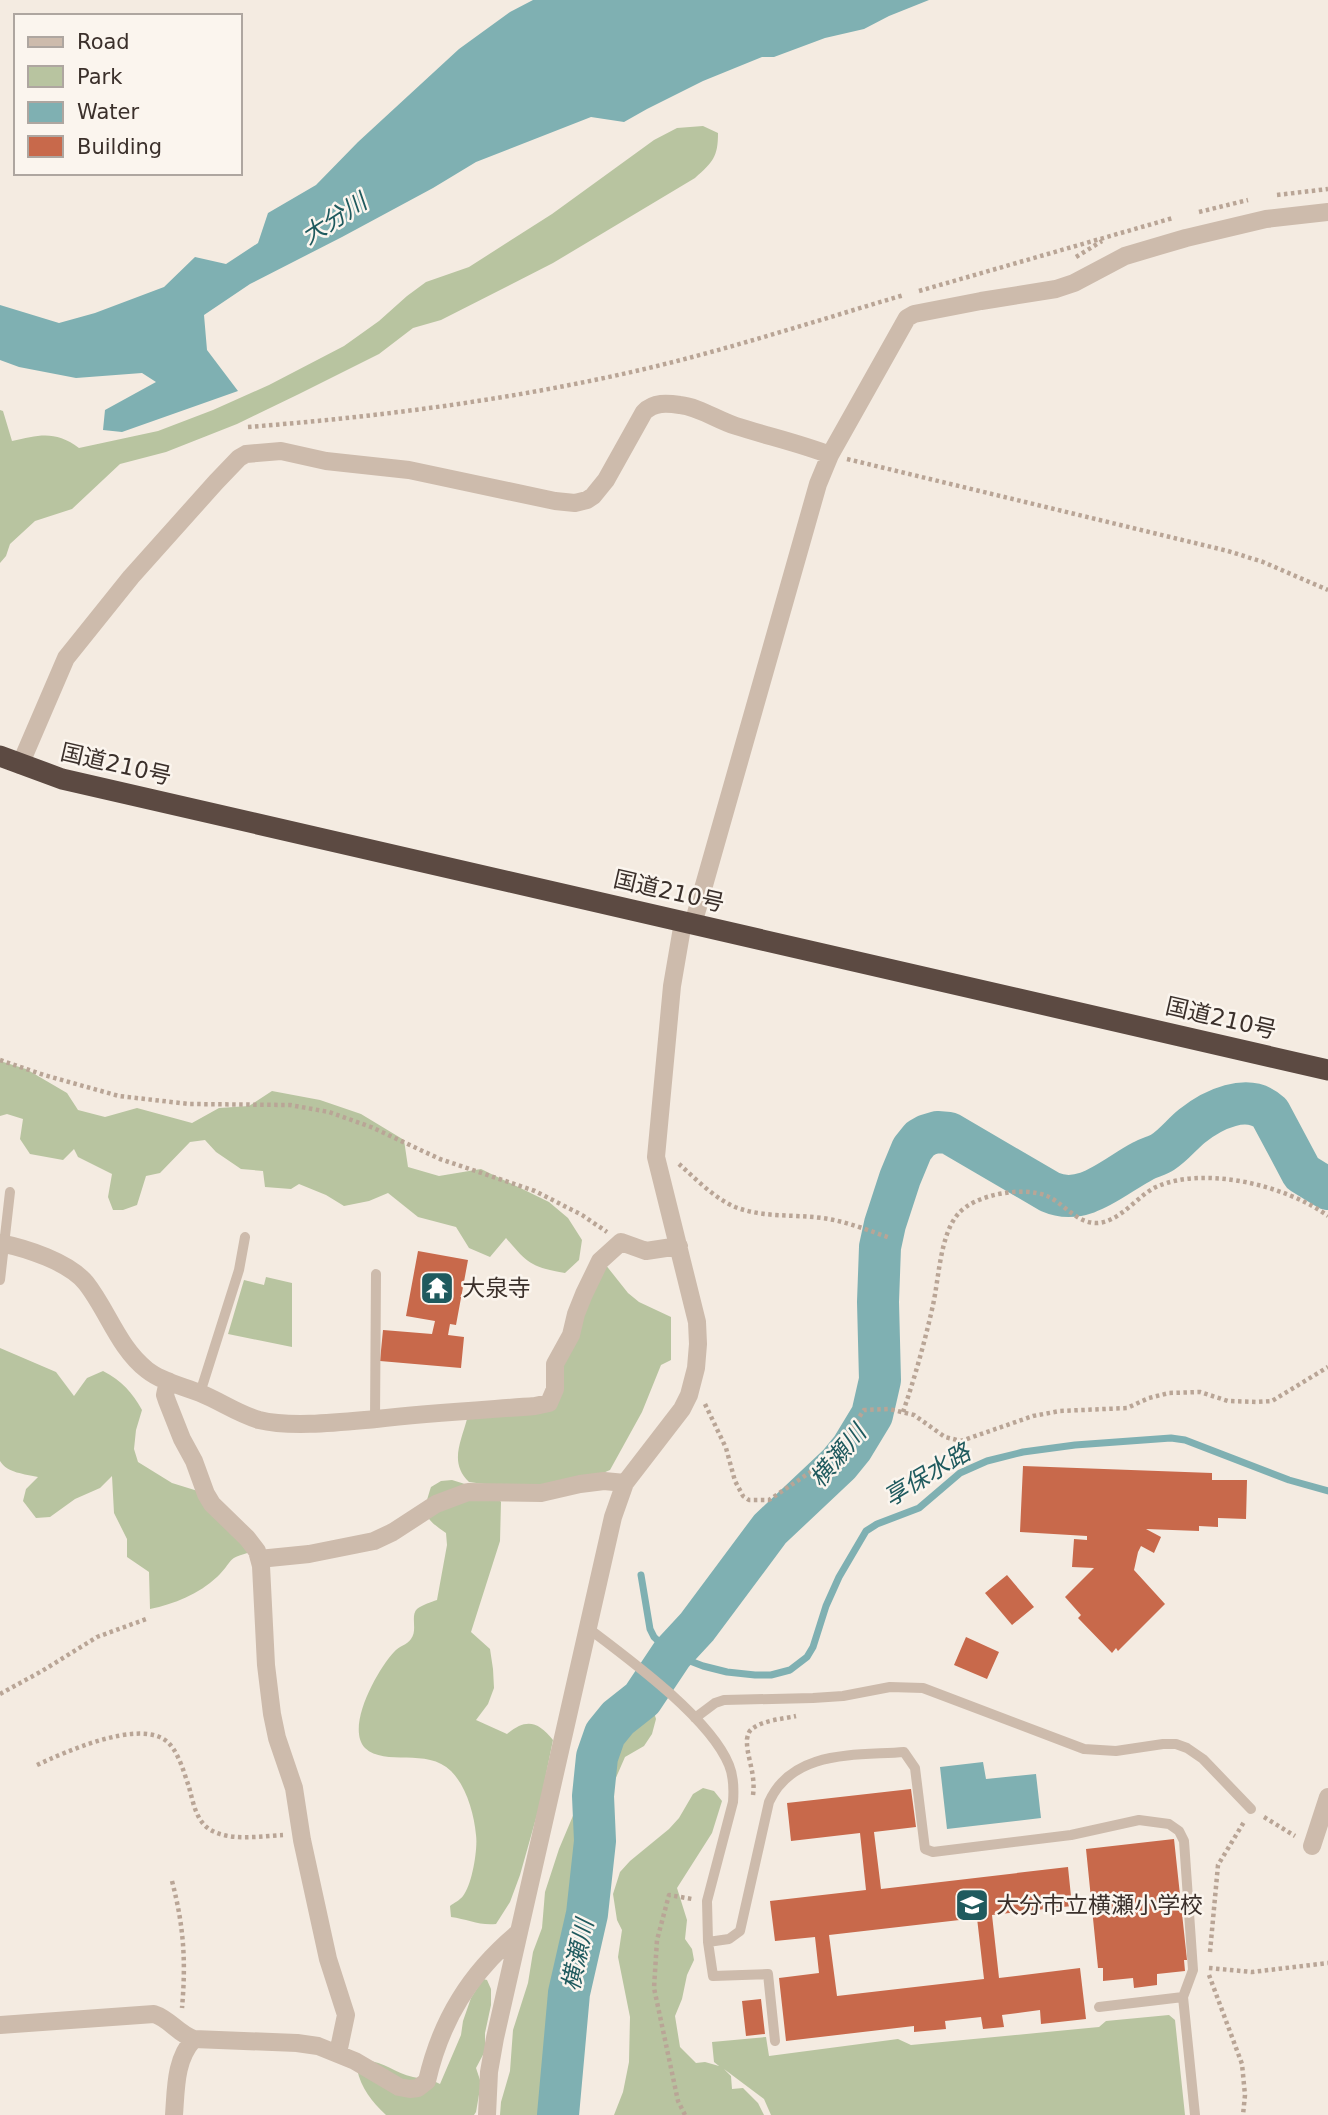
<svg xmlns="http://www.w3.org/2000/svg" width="1328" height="2115" viewBox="0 0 1328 2115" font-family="'DejaVu Sans','Noto Sans JP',sans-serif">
  <rect width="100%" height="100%" fill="#f4ebe1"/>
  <!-- green -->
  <path fill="#b8c4a0" d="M703 126 718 133C718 157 713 162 695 178L553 263 441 320 413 328 379 354 299 394 237 424 166 452 120 464 72 509 35 521 10 544 6 556 0 563V410L3 411 12 441C39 435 55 430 79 448L158 431 213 410 269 385 344 346 379 321 407 296 426 282 469 267 552 214 654 140 677 128Z
    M0 1061 26 1069 67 1093 78 1110 105 1117 137 1108 192 1123 219 1108 249 1106 272 1091 320 1100 361 1114 404 1140 408 1167 439 1176 481 1169 549 1202 568 1218 582 1240 579 1260 565 1273C531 1267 528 1264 506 1238L490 1257 469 1248 456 1227 418 1217 388 1193 369 1201 344 1206 326 1195 299 1184 291 1189 265 1187 263 1171 241 1169 216 1152 205 1140 190 1142 160 1173 146 1176 137 1205 123 1210H113L108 1197 112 1174 78 1157 74 1149 63 1160 30 1154 20 1139 23 1119 7 1114 0 1116Z
    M605 1264 628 1293 639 1302 671 1317V1360L661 1365 642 1412 610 1470 603 1473C553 1484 521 1490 469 1482 449 1463 461 1442 467 1419L546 1409 557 1373Z
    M266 1277 292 1283V1347L228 1334 244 1280 264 1285Z
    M0 1348 56 1372 74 1396 87 1378 103 1371C122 1381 132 1392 142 1410L136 1430 134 1449 138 1462 172 1483 201 1492 252 1552C225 1558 234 1561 217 1577 199 1594 174 1604 150 1609L149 1572 127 1557V1539L114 1513 112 1476 100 1488 75 1499 50 1517 36 1518 23 1501 26 1489 38 1477C25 1474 7 1473 0 1461Z
    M452 1480 494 1493 501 1502 500 1541 471 1632 490 1649 493 1669 494 1688 488 1704 476 1720 507 1734C526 1718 538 1721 553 1740L540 1804 520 1875 510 1902 496 1924C480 1926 467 1919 451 1917L450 1906C454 1903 460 1900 463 1896 472 1885 478 1849 476 1835 474 1813 466 1786 451 1771 427 1747 385 1767 365 1748 345 1727 378 1669 394 1652 399 1646 407 1645 411 1639 418 1630 410 1616 417 1609 422 1605 431 1602 437 1600L447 1545 446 1533C423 1517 422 1514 431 1487L441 1481Z
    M644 1705 653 1709 656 1719 652 1734 644 1746 625 1757 601 1812V1833L591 1890 568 1973 563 2002 561 2022 563 2050 552 2115H500L501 2102 510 2071 513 2030 528 1983 533 1952 542 1928 545 1892 559 1849 591 1773C614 1754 615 1721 644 1705Z
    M703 1788 714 1791 722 1801 712 1833 677 1888 687 1920 685 1939 692 1949 694 1960 687 1975 682 1999 675 2016 680 2047 696 2063 705 2062 719 2066 714 2062 712 2042 766 2037 769 2056 898 2039 911 2045 1099 2027 1106 2021 1169 2015 1175 2020 1185 2115H771L764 2099 724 2069 731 2076 732 2089 743 2088 758 2103 764 2115H614L623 2092 629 2062 630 2017 618 1957 622 1930 617 1920 613 1894 620 1872 630 1861 669 1829 679 1818 693 1794Z
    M483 1979 487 1980 491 1989V2005L485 2033V2051L476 2068 481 2083 476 2112 474 2115H386C372 2102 361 2088 357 2069L365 2060C385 2062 395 2073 413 2077 424 2079 430 2079 440 2084L461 2035 463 2021 471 1998Z"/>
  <!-- water -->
  <path fill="#7fb0b2" d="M533 0H929L889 16 864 29 825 38 774 57H762L703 81 647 109 624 122 591 117 476 162 433 188 342 237 250 284 204 315 207 350 238 391 122 432 103 430 105 410 156 382 142 373 76 378 19 367 0 360V305L59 323 95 313 164 287 195 257 226 264 258 243 268 213 316 185 358 142 459 49 510 12Z
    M983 1762 986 1779 1036 1774 1041 1818 947 1829 940 1767Z"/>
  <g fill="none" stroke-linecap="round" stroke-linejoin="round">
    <!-- stream -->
    <path stroke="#7fb0b2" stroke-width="7" d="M641 1575 650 1629 654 1637 672 1654 703 1666 727 1672 755 1675H771L790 1670 807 1657 813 1647 826 1606 839 1577 866 1531 877 1524 919 1508 960 1473 987 1461 1023 1452 1075 1445 1171 1438 1185 1440 1289 1480 1328 1491"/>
    <!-- river -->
    <path stroke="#7fb0b2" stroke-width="42" d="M558 2115 569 1993 587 1914 595 1841 593 1796 597 1757 605 1734 618 1718 642 1699 672 1654 697 1627 770 1529 839 1464 852 1448 872 1415 880 1380 878 1302 880 1247 885 1224 900 1178 912 1149 920 1139 927 1135 937 1132 949 1133 1050 1192C1084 1207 1114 1176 1143 1161 1150 1157 1157 1156 1163 1152 1174 1145 1182 1134 1192 1126 1212 1110 1248 1092 1270 1113L1302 1173 1328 1189"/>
  </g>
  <!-- building -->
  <path fill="#c8694b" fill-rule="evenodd" d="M418 1251 468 1260 456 1325 450 1324 448 1335 464 1337 461 1368 380 1361 383 1330 432 1334 435 1321 406 1316Z
    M1023 1466 1212 1473V1480H1247L1246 1519 1218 1518V1527L1199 1526V1531L1146 1529 1161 1537 1154 1553 1141 1546 1138 1552 1134 1570 1165 1604 1118 1651 1116 1648 1112 1653 1078 1618 1081 1615 1065 1597 1094 1568 1072 1567 1074 1539 1087 1540V1536L1020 1532Z
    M1007 1575 1034 1607 1012 1625 985 1593Z
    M966 1637 999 1652 987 1679 954 1665Z
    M911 1789 916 1827 874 1832 881 1889 1068 1867 1072 1906 992 1915 999 1978 1080 1968 1086 2019 1041 2024 1040 2010 1002 2015 1004 2027 983 2029 981 2017 945 2021 946 2029 914 2032V2026L786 2041 779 1978 819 1973 815 1937 775 1941 770 1901 866 1890 860 1833 791 1841 787 1803ZM977 1918 984 1979 837 1996 829 1935Z
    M1174 1839 1187 1960H1184L1185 1971 1157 1974V1985L1134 1988 1133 1978 1103 1981V1968H1098L1086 1849Z
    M761 1999 765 2034 746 2036 742 2001Z"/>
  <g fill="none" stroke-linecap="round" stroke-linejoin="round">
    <!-- path -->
    <path stroke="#b9a596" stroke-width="4.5" stroke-dasharray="3.5 3.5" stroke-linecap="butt" d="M1277 195 1328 189
      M1199 212 1248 200
      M1076 257 1102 241
      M919 291 1173 218
      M248 427C376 417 502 401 627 373 721 352 812 322 904 295
      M847 459 1228 551 1263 562 1328 590
      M0 1060 44 1075 119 1096 189 1104 290 1105 329 1112 371 1127 440 1159 535 1191 582 1215 607 1232
      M679 1164C696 1179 714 1198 735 1207 764 1218 792 1214 822 1218 845 1221 868 1230 890 1238
      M705 1404 726 1448 735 1481 743 1496 749 1500H769L815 1469 842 1443 864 1410 889 1409 914 1415 945 1437 961 1441 1033 1416 1060 1411 1127 1408 1149 1398 1169 1393 1200 1392 1228 1401 1256 1402 1272 1401 1328 1367
      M903 1412C915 1377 925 1341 933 1305 939 1278 940 1235 958 1214 975 1194 1024 1186 1047 1196 1065 1204 1077 1224 1098 1223 1121 1221 1137 1196 1156 1187 1205 1165 1287 1186 1328 1216
      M0 1694 42 1671 97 1637 149 1618
      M37 1765C65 1752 136 1720 165 1740 178 1749 184 1773 189 1787 193 1802 196 1820 209 1829 229 1842 261 1836 283 1835
      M753 1795C756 1773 746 1756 747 1739 748 1734 749 1731 752 1729 763 1720 783 1719 796 1716
      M1264 1817 1295 1836
      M172 1881C184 1927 186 1962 182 2008
      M1210 1952 1218 1865 1244 1822
      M1209 1968 1252 1972 1328 1963
      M1209 1975 1242 2064 1245 2095 1243 2115
      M685 2115 678 2101 654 1988 657 1940 669 1895 692 1899"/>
    <!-- lane -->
    <path stroke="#cdbbac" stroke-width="10" d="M0 1280 10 1192
      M200 1393 239 1270 245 1237
      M375 1419 376 1274
      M588 1628C629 1659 710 1718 729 1765 734 1777 734 1789 733 1802L707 1901 708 1942
      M695 1718 715 1703 724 1700 813 1698 843 1696 890 1687 923 1688 1084 1749 1116 1751 1163 1744H1176L1187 1748 1203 1759 1251 1809
      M1099 2007 1183 1997 1195 2115
      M775 2041 768 1974 713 1976 708 1942 729 1939 740 1931 769 1802C793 1749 856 1756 904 1752L915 1768 925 1849 933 1852 1071 1835 1139 1820 1169 1824 1179 1831 1184 1841 1193 1970 1183 1997"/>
    <!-- street -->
    <path stroke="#cdbbac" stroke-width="18" d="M20 765 66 658 131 577 216 482 239 458 246 454 281 451 326 461 409 470 555 501 575 503 587 500 593 496 606 480 644 412C654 402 667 403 680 405 699 407 717 420 736 426 767 436 799 443 830 455
      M693 924 818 484 830 455 907 318 914 314 981 301 1056 289 1074 283 1125 256 1186 238 1266 219 1328 212
      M0 1243C26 1248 69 1262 86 1283 108 1311 118 1347 147 1370 162 1382 183 1386 200 1393 220 1401 238 1414 259 1420 291 1428 342 1422 376 1419 429 1413 482 1410 535 1406L549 1403 555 1389V1364L571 1335 576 1314 584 1294 600 1261 621 1242 646 1251 679 1246
      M168 1381 165 1395 167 1401 182 1439 194 1461 206 1494 212 1504 247 1538 257 1551 261 1566 266 1665 272 1714 277 1738 294 1788 302 1840 328 1959 346 2015 338 2053
      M259 1559 309 1554 374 1541 393 1532 436 1504 468 1492 541 1493 580 1484 604 1481 625 1483
      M1312 1846 1328 1797
      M0 2025 154 2014C170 2019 178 2034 194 2039L297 2043 318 2046 355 2061 399 2087 410 2089 418 2088 427 2081C441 2020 470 1973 518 1933
      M174 2115C176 2089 175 2059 194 2039
      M487 2115 489 2072 495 2038 613 1517 625 1483 682 1409 689 1395 696 1368 698 1344 697 1322 656 1157 672 986 683 922"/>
    <!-- highway -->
    <path stroke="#5c4a42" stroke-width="21" d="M0 756 62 779 1328 1070"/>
  </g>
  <!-- icons -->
  <defs>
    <g id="temple-square" transform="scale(1.75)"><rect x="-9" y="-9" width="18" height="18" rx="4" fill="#1f5a5e" stroke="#fbf5ee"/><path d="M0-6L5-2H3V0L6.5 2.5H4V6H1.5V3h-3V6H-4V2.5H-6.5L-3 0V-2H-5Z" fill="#fff"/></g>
    <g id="school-square" transform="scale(1.75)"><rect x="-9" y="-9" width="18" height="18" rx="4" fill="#1f5a5e" stroke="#fbf5ee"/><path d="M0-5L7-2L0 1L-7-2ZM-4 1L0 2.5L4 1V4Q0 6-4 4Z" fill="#fff"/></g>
  </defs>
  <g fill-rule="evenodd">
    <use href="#temple-square" x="437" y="1288"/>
    <use href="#school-square" x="972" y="1905"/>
  </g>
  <g text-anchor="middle" stroke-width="5" stroke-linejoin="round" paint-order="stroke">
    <!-- street labels -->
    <g font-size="23" fill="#3b302b" stroke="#fbf5ee">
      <text transform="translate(116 764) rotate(13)" y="8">国道210号</text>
      <text transform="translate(669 891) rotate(13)" y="8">国道210号</text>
      <text transform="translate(1221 1018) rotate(13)" y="8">国道210号</text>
    </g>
    <!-- poi labels -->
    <g font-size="23" fill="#3b302b" stroke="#fbf5ee" text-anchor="start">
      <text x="462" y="1296">大泉寺</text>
      <text x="996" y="1913">大分市立横瀬小学校</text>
    </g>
    <!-- water labels -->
    <g font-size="24" font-style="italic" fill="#1f5a5e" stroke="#fbf5ee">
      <text transform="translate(334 219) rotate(-33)" y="8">大分川</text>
      <text transform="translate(838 1456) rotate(-50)" y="8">横瀬川</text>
      <text transform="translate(927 1475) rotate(-31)" y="8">享保水路</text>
      <text transform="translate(578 1955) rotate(-78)" y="8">横瀬川</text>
    </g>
  </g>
  <!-- legend -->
  <rect x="14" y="14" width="228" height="161" fill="#fbf5ee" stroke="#aea6a0" stroke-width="2"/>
  <rect x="28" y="37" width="35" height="10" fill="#cdbbac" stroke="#aea6a0" stroke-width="2"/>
  <text x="77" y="49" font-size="21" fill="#3b302b">Road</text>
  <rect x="28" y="66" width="35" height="21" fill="#b8c4a0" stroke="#aea6a0" stroke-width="2"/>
  <text x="77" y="84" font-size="21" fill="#3b302b">Park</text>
  <rect x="28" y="102" width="35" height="21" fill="#7fb0b2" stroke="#aea6a0" stroke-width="2"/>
  <text x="77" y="119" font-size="21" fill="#3b302b">Water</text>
  <rect x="28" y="136" width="35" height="21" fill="#c8694b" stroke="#aea6a0" stroke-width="2"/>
  <text x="77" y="154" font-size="21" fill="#3b302b">Building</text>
</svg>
